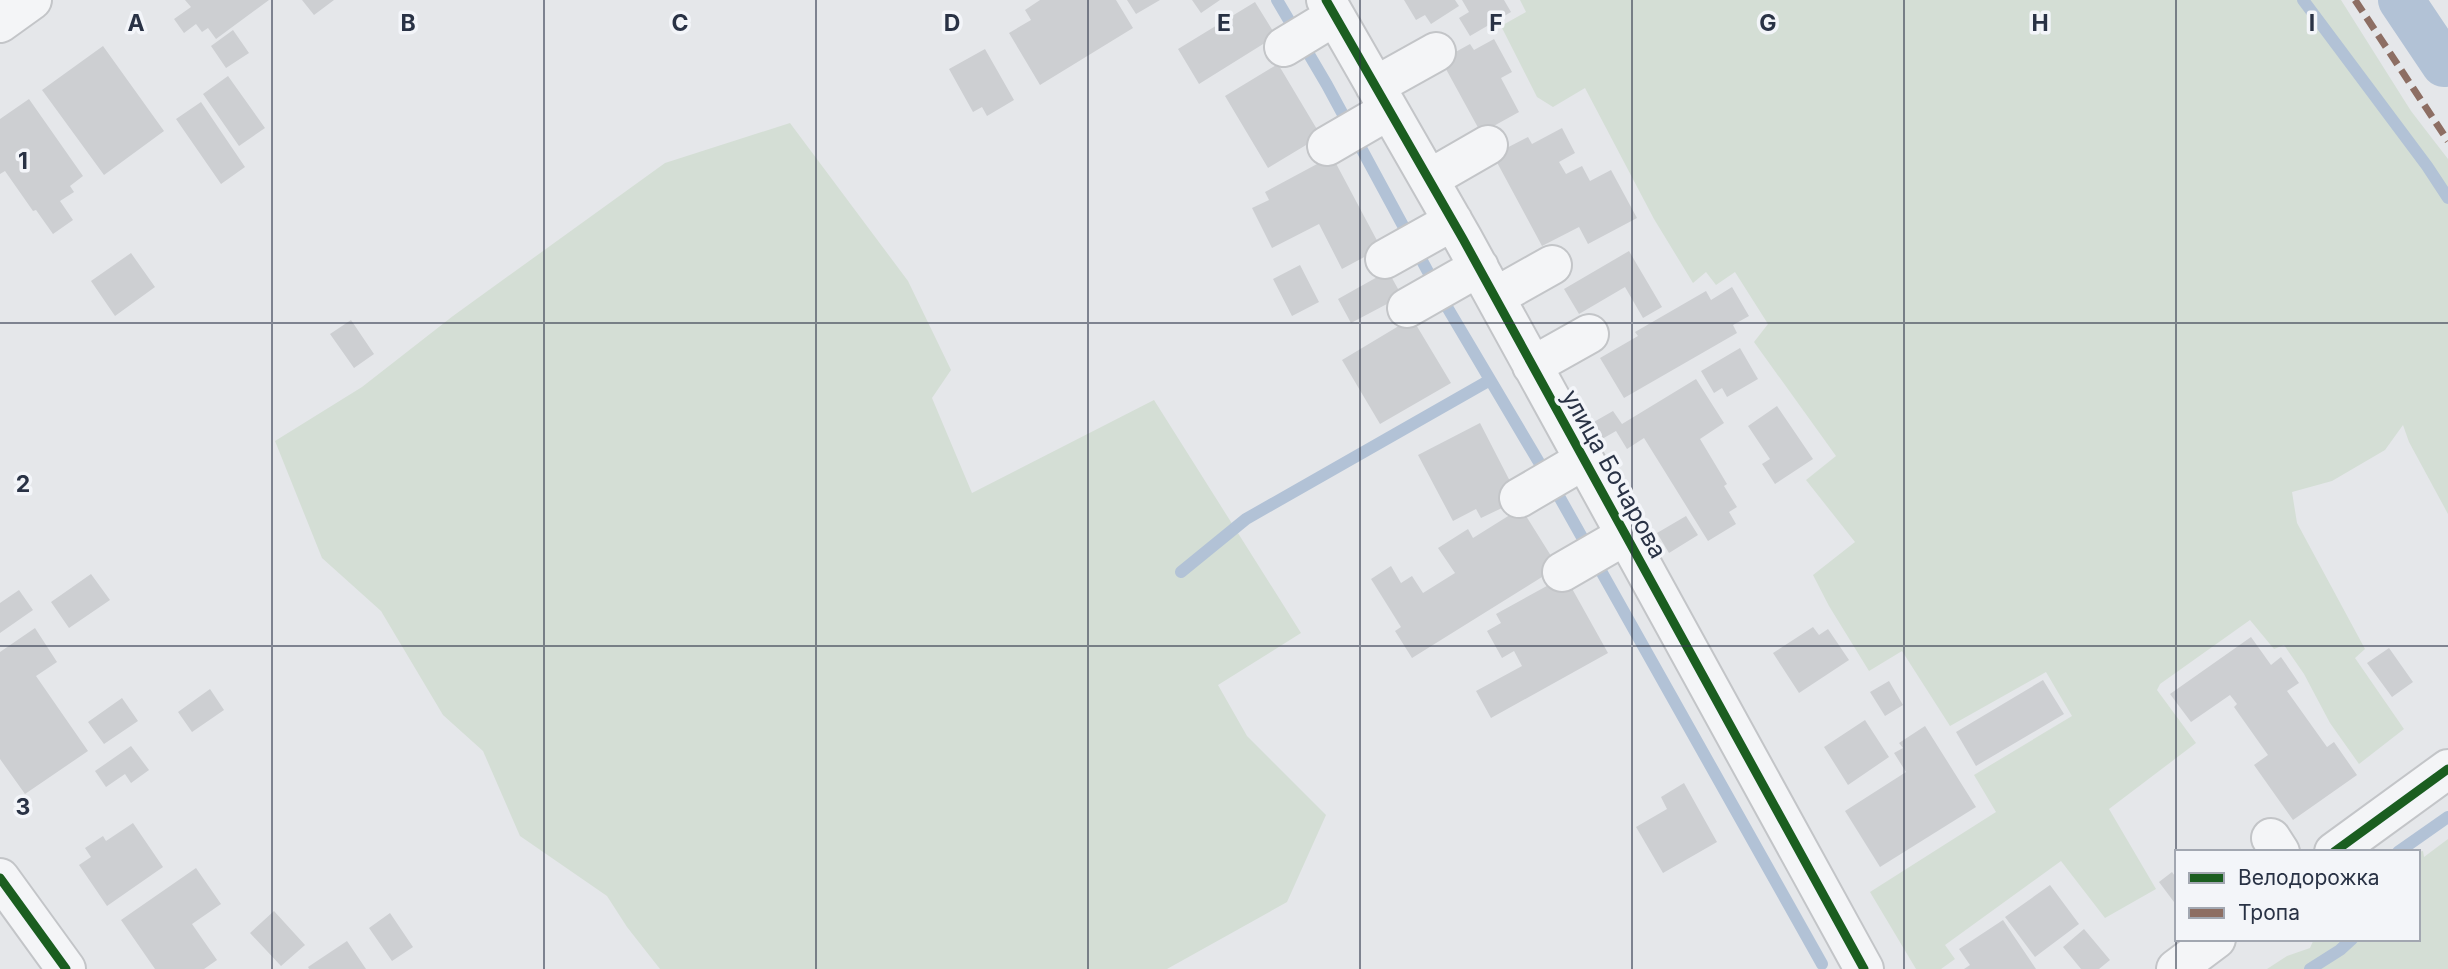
<svg xmlns="http://www.w3.org/2000/svg" width="2448" height="969" viewBox="0 0 2448 969" font-family="Inter,sans-serif">
  <rect width="100%" height="100%" fill="#e5e7ea"/>
  <!-- green -->
  <path fill="#d4ded5" d="M1520 0H2341L2411 111 2448 159V514L2409 442 2403 425 2385 450 2332 481 2292 492 2297 523 2365 649 2355 658 2404 729 2359 764 2330 723 2304 674 2284 645 2274 649 2250 620 2160 684 2157 690 2196 743 2109 809 2156 889 2105 918 2061 861 1945 945 1955 959 1941 969H1916L1870 892 1996 812 1974 775 2072 716 2046 672 1950 726 1902 651 1869 671 1829 606 1813 575 1855 542 1806 480 1836 456 1754 342 1768 324 1735 272 1716 285 1706 272 1693 283 1654 219 1585 88 1553 107 1537 97 1501 26 1526 12Z
    M790 123 908 281 951 370 932 398 972 493 1154 400 1301 633 1218 685 1247 736 1326 815 1287 902 1167 969H660L627 927 607 896 520 836 483 751 443 715 381 611 322 558 275 441 362 387 453 316 665 163Z
    M2448 839V969H2267L2287 956 2310 948 2314 939H2418V852L2423 851 2424 857Z"/>
  <g fill="none" stroke-linecap="round" stroke-linejoin="round">
    <!-- stream -->
    <path stroke="#b2c2d6" stroke-width="12" d="M1277 0 1327 85 1447 307 1556 491 1822 964
      M2303 0 2427 166 2448 198
      M1181 572 1246 519 1490 380
      M2398 852 2448 817
      M2310 969 2340 950 2352 939"/>
    <!-- canal -->
    <path stroke="#b2c2d6" stroke-width="46" d="M2401 0 2444 64 2448 62"/>
  </g>
  <!-- building -->
  <path fill="#cdcfd2" d="M185 0H269L216 39 208 28 202 32 196 24 184 33 174 19 191 7Z
    M302 0H334L314 15Z
    M1040 0H1116L1133 28 1040 85 1009 33 1031 20 1025 10Z
    M1127 0H1160L1136 14Z
    M1192 0H1220L1201 13Z
    M1404 0H1455L1459 6 1431 24 1425 15 1416 20Z
    M1462 0H1504L1511 12 1470 36 1459 18 1469 12Z
    M1255 2 1276 36 1199 84 1178 49Z
    M233 30 249 53 226 68 211 46Z
    M1494 39 1512 72 1501 78 1519 112 1481 133 1441 60 1470 44 1474 50Z
    M103 46 164 131 104 175 42 90Z
    M985 49 1014 100 987 116 982 107 973 112 949 69Z
    M1278 64 1321 136 1268 168 1225 96Z
    M228 76 265 128 239 146 203 94Z
    M29 99 83 176 70 186 74 192 60 201 73 220 53 234 36 210 33 211 5 171 0 174V119Z
    M201 102 245 167 221 184 176 119Z
    M1562 128 1575 153 1559 162 1566 174 1582 166 1590 181 1611 170 1637 218 1588 244 1579 227 1542 246 1493 155 1528 137 1532 144Z
    M1332 156 1381 248 1342 269 1319 224 1272 248 1252 208 1269 200 1265 192Z
    M1629 251 1662 307 1643 318 1625 287 1579 314 1564 289Z
    M131 253 155 287 115 316 91 281Z
    M1300 265 1319 302 1292 316 1273 279Z
    M1388 271 1402 296 1351 323 1338 299Z
    M1732 287 1749 316 1733 325 1737 333 1624 398 1600 358 1638 336 1635 332 1706 291 1711 300Z
    M1412 318 1451 383 1380 424 1342 360Z
    M351 320 374 354 354 368 330 334Z
    M1740 348 1758 379 1727 397 1722 388 1714 393 1701 371Z
    M1696 379 1724 423 1700 439 1727 484 1724 486 1737 507 1729 512 1736 524 1708 541 1644 438 1627 449 1616 431 1602 439 1592 423 1613 411 1622 424Z
    M1777 406 1813 459 1775 484 1762 464 1770 459 1748 426Z
    M1480 423 1514 489 1499 497 1504 507 1481 518 1476 509 1453 521 1418 455Z
    M1521 508 1558 567 1412 658 1395 631 1401 627 1371 579 1391 566 1401 583 1412 576 1423 593 1455 573 1438 548 1468 529 1473 538Z
    M1686 516 1698 535 1669 553 1657 533Z
    M91 574 110 600 69 628 51 602Z
    M1565 576 1608 653 1491 718 1476 691 1522 666 1514 651 1502 658 1487 631 1501 623 1496 614Z
    M19 590 33 610 0 633V603Z
    M1813 627 1819 635 1828 629 1849 660 1799 693 1773 653Z
    M35 628 57 662 36 676 88 751 25 794 0 759V652Z
    M2251 637 2271 665 2281 657 2299 683 2287 691 2327 747 2334 742 2357 775 2293 820 2254 765 2268 755 2234 707 2237 704 2230 695 2191 722 2170 694Z
    M2389 648 2413 682 2392 697 2367 663Z
    M2043 680 2064 714 1976 766 1956 732Z
    M1889 681 1903 705 1885 716 1870 692Z
    M210 689 224 710 192 732 178 712Z
    M122 698 138 721 104 744 88 722Z
    M1865 720 1889 757 1848 785 1824 747Z
    M1925 726 1976 807 1880 867 1845 811 1906 772 1894 753 1903 748 1899 743Z
    M131 746 149 770 131 783 125 774 106 787 95 771Z
    M1684 783 1717 842 1663 873 1636 827 1667 809 1661 797Z
    M133 823 163 867 107 906 79 865 91 857 85 848 103 836 106 841Z
    M196 868 221 904 192 924 217 960 204 969H155L121 920Z
    M2172 872 2177 879V906L2159 882Z
    M2050 885 2079 924 2035 957 2005 917Z
    M274 911 305 945 281 966 250 933Z
    M390 913 413 947 392 961 369 928Z
    M2003 920 2036 969H1964L1970 965 1959 949Z
    M2084 929 2110 960 2099 969H2081L2063 947Z
    M347 941 366 969H309L308 967Z"/>
  <g fill="none" stroke-linecap="round" stroke-linejoin="round">
    <!-- minor casing -->
    <g stroke="#c3c5c8" stroke-width="42">
      <path id="minor" d="M1326 0 1463 239 1864 969
        M0 23 32 0
        M1284 47 1335 16
        M1375 86 1436 52
        M1327 146 1389 110
        M1429 179 1488 145
        M1385 259 1453 221
        M1495 297 1552 265
        M1407 308 1479 267
        M1532 366 1589 334
        M1519 498 1584 460
        M1562 572 1626 535
        M2271 838 2280 852
        M2334 852 2448 769
        M0 878 66 969
        M2176 969 2216 939"/>
    </g>
    <!-- minor -->
    <use href="#minor" stroke="#f4f5f7" stroke-width="38"/>
    <!-- quiet -->
    <path stroke="#8d6e63" stroke-width="7" stroke-dasharray="14 7" stroke-linecap="butt" d="M2355 0 2448 141"/>
    <!-- cycleway casing -->
    <g stroke="#f3f5f9" stroke-width="13">
      <path id="cycleway" d="M1326 0 1463 239 1864 969
        M2334 852 2448 769
        M0 878 66 969"/>
    </g>
    <!-- cycleway -->
    <use href="#cycleway" stroke="#1b5e20" stroke-width="9"/>
  </g>
  <!-- grid -->
  <path fill="none" stroke="#293245" stroke-width="2" stroke-opacity="0.55" d="M272 0V969M544 0V969M816 0V969M1088 0V969M1360 0V969M1632 0V969M1904 0V969M2176 0V969M0 323H2448M0 646H2448"/>
  <g text-anchor="middle" stroke-width="7" stroke-linejoin="round" paint-order="stroke">
    <!-- street labels -->
    <g font-size="24" fill="#293245" stroke="#f3f5f9">
      <text transform="translate(1614 474) rotate(61)" y="8">улица Бочарова</text>
    </g>
  </g>
  <g font-size="23" text-anchor="middle" font-weight="bold" fill="#293245" stroke="#f3f5f9" stroke-width="7" stroke-linejoin="round" paint-order="stroke">
    <text x="136" y="31">A</text>
    <text x="408" y="31">B</text>
    <text x="680" y="31">C</text>
    <text x="952" y="31">D</text>
    <text x="1224" y="31">E</text>
    <text x="1496" y="31">F</text>
    <text x="1768" y="31">G</text>
    <text x="2040" y="31">H</text>
    <text x="2312" y="31">I</text>
    <text x="23" y="169">1</text>
    <text x="23" y="492">2</text>
    <text x="23" y="815">3</text>
  </g>
  <!-- legend -->
  <rect x="2175" y="850" width="245" height="91" fill="#f3f5f9" stroke="#a2a7b1" stroke-width="2"/>
  <rect x="2189" y="873" width="35" height="10" fill="#1b5e20" stroke="#a2a7b1" stroke-width="2"/>
  <text x="2238" y="885" font-size="21" fill="#293245">Велодорожка</text>
  <rect x="2189" y="908" width="35" height="10" fill="#8d6e63" stroke="#a2a7b1" stroke-width="2"/>
  <text x="2238" y="920" font-size="21" fill="#293245">Тропа</text>
</svg>
